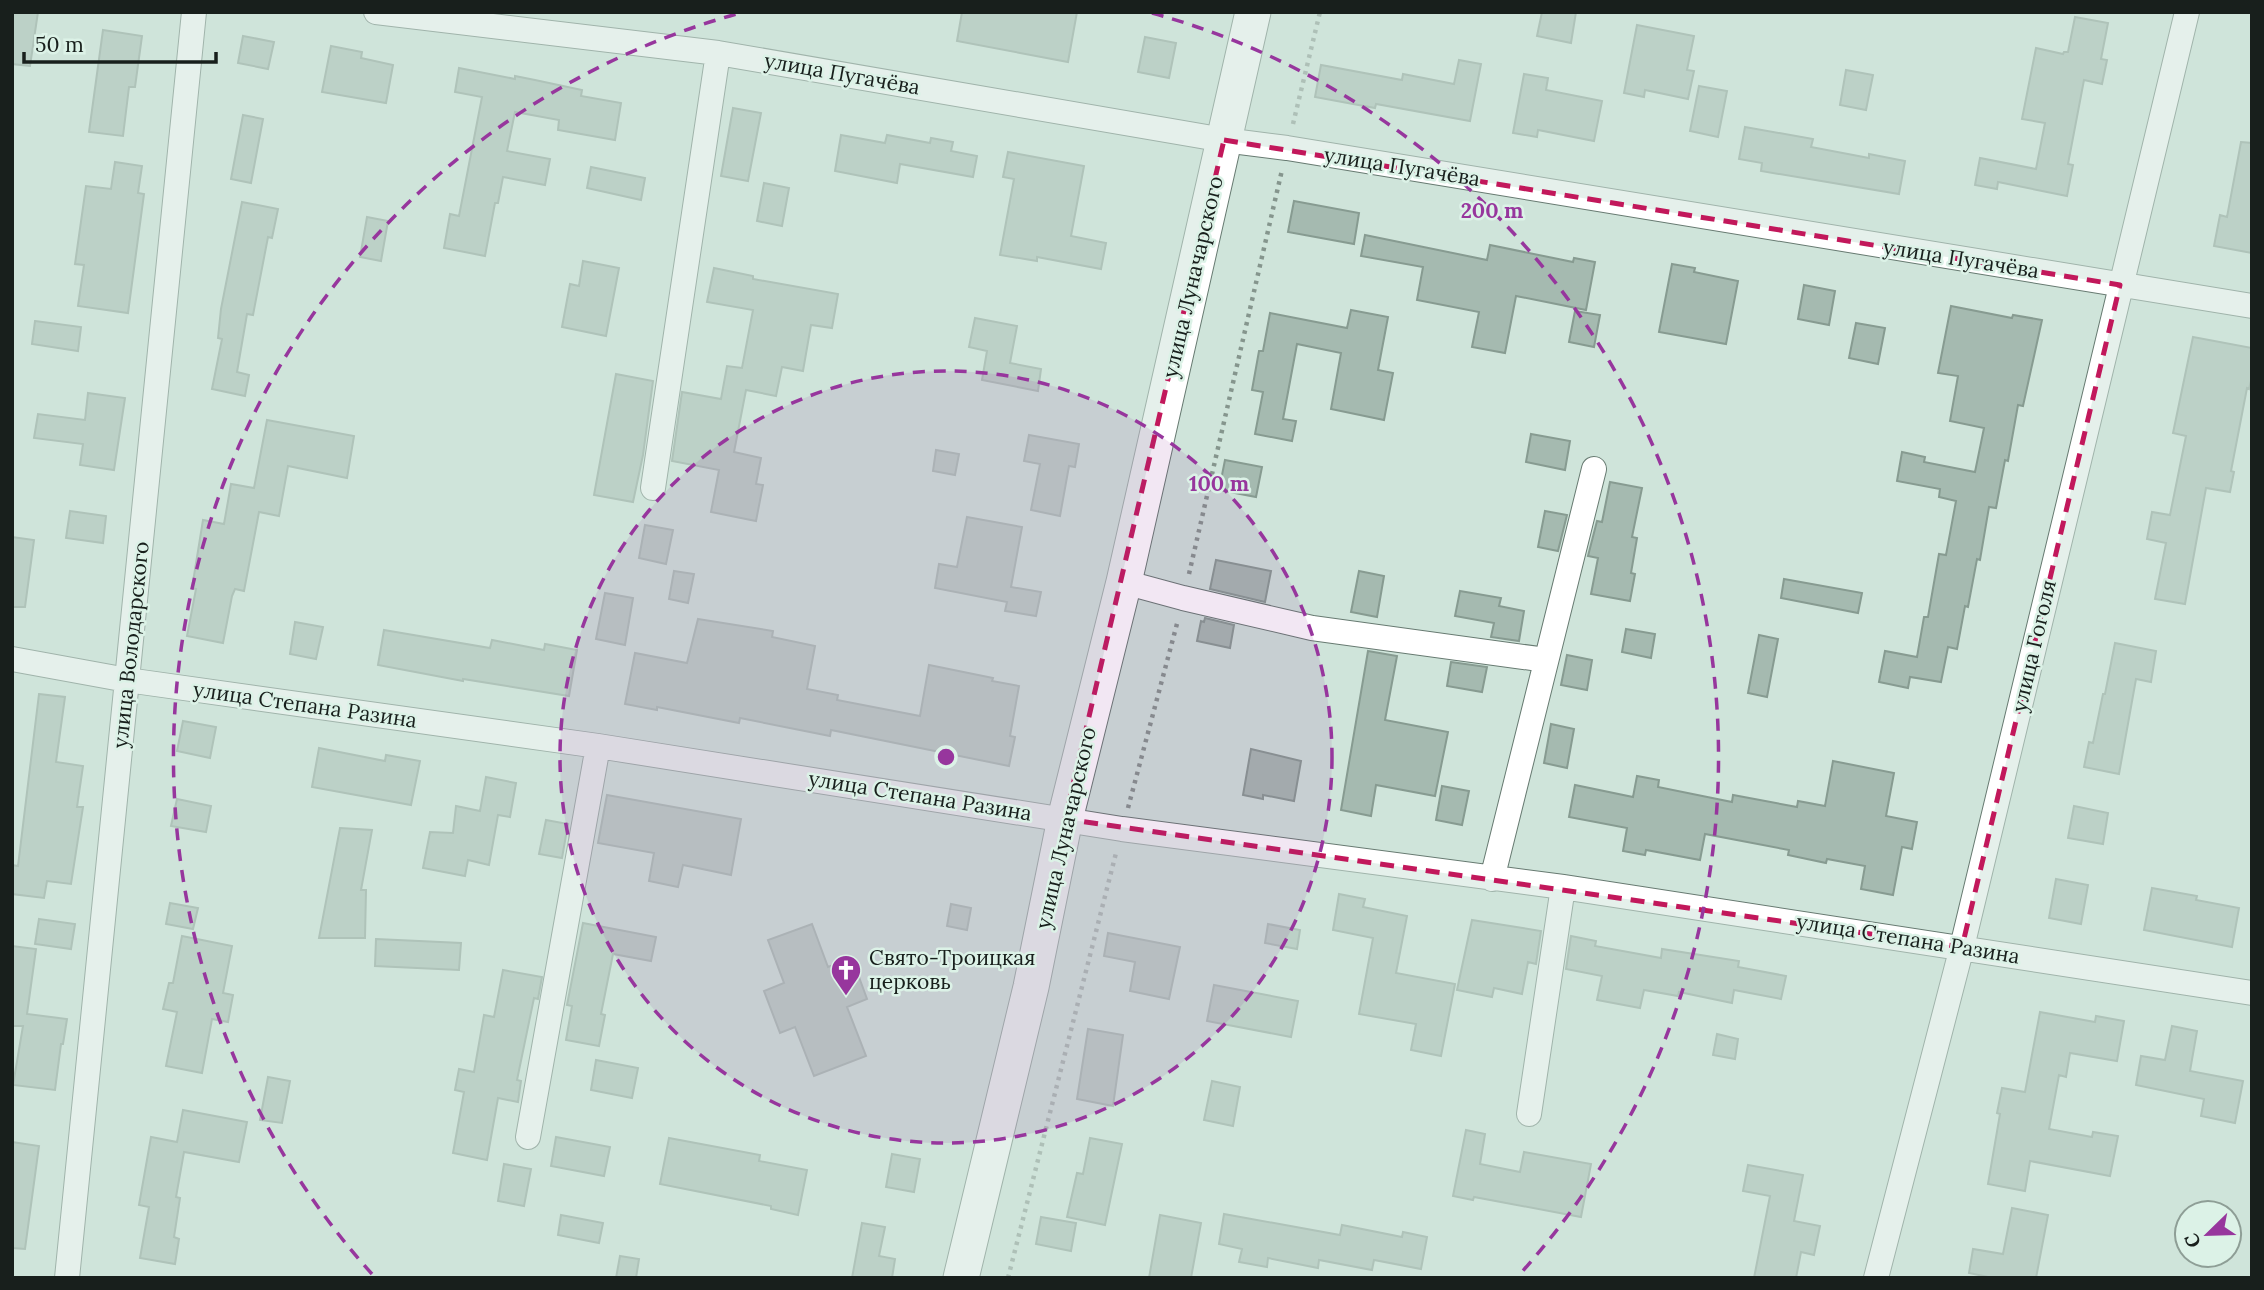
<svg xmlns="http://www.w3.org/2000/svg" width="2264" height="1290" viewBox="0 0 2264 1290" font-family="Lora,serif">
  <rect width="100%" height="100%" fill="#cfe4da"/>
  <!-- building -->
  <path fill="#a5bab0" stroke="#879b91" stroke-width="2" d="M12 12H38L30 66 12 64Z
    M962 12H1077L1068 62 957 41Z
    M1542 12H1576L1571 43 1537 36Z
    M2075 17 2108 23 2101 59 2107 60 2102 84 2084 80 2068 164 2073 165 2067 196 1998 182 1997 189 1975 185 1980 158 2036 169 2045 123 2022 119 2036 48 2063 54 2064 52H2068Z
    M1637 25 1694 36 1687 70 1694 71 1688 99 1645 90 1644 97 1624 93Z
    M103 30 142 36 135 87H129L123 136 89 132Z
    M243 36 274 42 268 69 238 63Z
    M1145 37 1176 43 1169 78 1138 72Z
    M331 46 362 52 361 58 393 65 386 103 322 92Z
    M1459 60 1481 64 1470 121 1376 104 1375 108 1315 97 1321 65 1402 80 1403 74 1454 84Z
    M459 68 515 79V76L535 80 582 90 581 96 621 103 615 140 558 130 559 120 515 112 507 151 550 159 545 185 503 177 498 203H495L485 256 444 248 450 214 459 216 482 97 455 92Z
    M1846 70 1873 75 1866 110 1840 105Z
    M1524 74 1548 78 1546 90 1602 101 1594 141 1538 130 1537 137 1513 133Z
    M1699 86 1727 91 1718 137 1690 131Z
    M733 108 761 113 748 181 721 176Z
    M243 115 263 119 251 183 231 179Z
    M1745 127 1813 139 1811 147 1869 158V154L1905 161 1899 194 1761 171 1762 163 1739 159Z
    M841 135 885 143 887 135 930 143 931 138 953 142 951 151 977 156 973 177 900 164 897 183 835 171Z
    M2241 142 2252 143V253L2214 246 2220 215 2227 217Z
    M1008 152 1084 166 1071 236 1106 243 1101 269 1037 257V261L1000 255 1014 179 1003 177Z
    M115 162 142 166 138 193 144 194 128 313 78 306 84 265 75 264 86 186 111 189Z
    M591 167 645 178 641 200 587 188Z
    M764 183 789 188 782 226 757 221Z
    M1294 201 1359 213 1354 244 1288 232Z
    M242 202 278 209 272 238 268 237 253 315 247 314 237 372 249 375 245 396 212 389 222 339 218 338 221 309Z
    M367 217 388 221 381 261 360 257Z
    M1365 235 1487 260 1490 245 1573 262 1574 258 1595 262 1586 310 1516 296 1505 353 1472 347 1479 312 1417 300 1423 267 1361 256Z
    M583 261 619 268 606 336 562 327 570 284 579 286Z
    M1672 264 1695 268 1694 272 1738 281 1726 344 1659 332Z
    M714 268 753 276V279L838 294 832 328 811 325 803 371 782 367 776 396 746 390 734 452 761 458 756 484 763 485 756 521 711 512 719 470 672 461 682 392 721 399 727 366 742 368 753 310 707 302Z
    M1804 285 1835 291 1829 325 1798 319Z
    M1951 306 2012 318 2013 315 2042 320 2023 406 2018 405 2008 461 2005 460 1996 508 1989 507 1980 560 1977 559 1968 607 1965 606 1957 649 1948 647 1941 682 1910 677 1908 688 1879 682 1885 651 1917 657 1924 617H1928L1939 554 1946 555 1956 501 1939 497 1940 489 1897 481 1902 452 1925 457 1924 462 1975 472 1984 428 1950 421 1958 376 1938 373Z
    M1351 310 1388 317 1378 370 1393 373 1384 420 1331 409 1341 353 1297 344 1283 419 1296 421 1292 441 1255 434 1263 392 1252 390 1259 351H1263L1270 313 1347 328Z
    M1575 311 1600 315 1594 347 1569 342Z
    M975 318 1017 326 1010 363 1041 369 1038 391 982 380 987 351 969 347Z
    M35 321 81 327 78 351 32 344Z
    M1856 323 1885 328 1878 364 1849 358Z
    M2193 337 2252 348V377L2249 389 2247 388 2231 471 2234 472 2230 492 2206 488 2185 604 2155 599 2166 543 2147 539 2152 512 2170 515 2186 436 2173 433Z
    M616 374 653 381 643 455 633 502 594 495Z
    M88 393 125 398 114 470 80 465 83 444 34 438 38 414 85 420Z
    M267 420 354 436 347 478 288 466 279 516 259 512 244 591 235 589 232 596 223 643 187 636 196 589 192 588 203 520 224 524 231 484 254 488Z
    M1531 434 1570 441 1565 470 1526 462Z
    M1029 435 1079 444 1075 467 1069 466 1060 516 1031 510 1040 464 1024 461Z
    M936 450 959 454 955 475 933 471Z
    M1225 460 1262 467 1256 497 1219 490Z
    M1610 482 1642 488 1632 537 1637 538 1631 573 1635 574 1630 601 1591 594 1598 558 1588 556 1597 521 1602 522Z
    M70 511 106 516 103 543 66 538Z
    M1545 511 1567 515 1558 551 1538 547Z
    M967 517 1022 527 1011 587 1041 592 1036 616 1005 611 1007 602 935 588 939 564 957 567Z
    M645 525 673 530 666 564 639 558Z
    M12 537 34 540 25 607H12Z
    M1216 560 1271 571 1265 602 1210 589Z
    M674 571 694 574 688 603 669 599Z
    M1359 571 1384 576 1377 617 1351 612Z
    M1784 579 1862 593 1858 613 1781 598Z
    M1460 591 1501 598 1499 606 1524 611 1519 641 1491 637 1494 623 1455 616Z
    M605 593 633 598 625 645 596 639Z
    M1205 618 1234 625 1230 648 1197 641 1201 621 1204 622Z
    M698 619 773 631 772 637 815 646 807 689 838 695 837 700 920 716 929 665 993 678 992 681 1019 686 1010 736 1015 737 1009 766 831 730 830 736 740 718 739 723 657 707V710L625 704 635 653 687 663Z
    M295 622 323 627 316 659 290 654Z
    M1626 629 1655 634 1651 658 1622 652Z
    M384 630 490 648 492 640 544 650 545 644 577 650 569 696 463 679V681L378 665Z
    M1759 635 1778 639 1767 697 1748 693Z
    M2115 643 2156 651 2151 682 2136 679 2119 774 2084 767 2089 742 2093 743 2103 694H2105Z
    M1368 651 1397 656 1385 720 1448 732 1435 796 1376 785 1371 816 1341 810Z
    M1567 655 1592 660 1587 690 1561 685Z
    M1451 662 1487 667 1482 692 1447 686Z
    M39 694 65 697 56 762 83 766 77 807H83L71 884 47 881 44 898 12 894V865L18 866Z
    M183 721 216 727 210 758 177 751Z
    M1551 724 1574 729 1567 768 1544 763Z
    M319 748 385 761 386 755 420 761 411 805 312 787Z
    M1251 749 1301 761 1294 801 1263 795V799L1243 795Z
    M1833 761 1894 773 1886 816 1917 822 1912 849 1902 847 1893 895 1861 889 1865 866 1827 859 1826 863 1788 855 1789 850 1705 834 1700 860 1646 850 1645 855 1623 851 1627 828 1569 817 1575 785 1633 797 1637 776 1659 780 1658 787 1732 802 1733 795 1797 807 1798 801 1825 806Z
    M486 777 516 783 510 817 498 815 489 865 468 860 465 876 423 868 430 832 453 833 456 806 480 811Z
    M1442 786 1469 791 1462 825 1436 820Z
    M607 795 741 819 731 875 683 865 678 887 649 881 654 853 598 843Z
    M177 799 211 806 206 832 171 826Z
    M2074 806 2108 813 2103 844 2068 838Z
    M546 820 568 824 562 858 539 854Z
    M340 828 372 830 361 890H366L365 938H319Z
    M2056 879 2088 885 2081 924 2049 918Z
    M2152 888 2197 896 2196 900 2239 908 2232 947 2144 930Z
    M1339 894 1365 899 1363 907 1407 916 1396 973 1455 984 1441 1056 1411 1050 1416 1024 1359 1014 1373 938 1333 930Z
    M170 903 198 908 193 929 166 924Z
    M951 904 971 908 967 930 947 926Z
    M39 919 75 924 71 949 35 944Z
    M1472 920 1541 931 1536 964 1528 962 1522 994 1494 988 1492 997 1457 990Z
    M583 923 656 937 651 961 613 954 601 1014 605 1015 599 1046 566 1040 572 1006 567 1005Z
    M812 924 828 967 852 958 867 999 847 1007 866 1056 814 1076 795 1027 780 1033 764 991 784 983 768 940Z
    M1268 924 1300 930 1297 949 1265 943Z
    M1108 933 1180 947 1169 999 1130 991 1135 962 1104 956Z
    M182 936 232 946 223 993 233 995 228 1022 212 1019 202 1073 166 1066 177 1012 163 1009 169 983H173Z
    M1571 936 1596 941 1595 946 1661 958 1662 949 1739 961 1738 967 1786 976 1781 999 1734 990 1732 1003 1679 992 1678 996 1644 990 1640 1008 1597 1000 1602 976 1566 969Z
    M376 939 461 943 459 970 375 966Z
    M12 946 36 949 27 1014 67 1019 63 1044H61L55 1090 13 1085 23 1026H12Z
    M503 970 542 977 538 999 534 998 517 1080 521 1081 518 1102 498 1098 487 1160 453 1153 464 1092 455 1090 459 1069 474 1072 484 1015 494 1017Z
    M1214 985 1298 1001 1291 1037 1207 1021Z
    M2040 1012 2095 1022 2096 1016 2124 1021 2117 1061 2070 1053 2066 1077 2059 1075 2049 1129 2092 1137 2093 1132 2118 1136 2110 1176 2030 1161 2025 1191 1988 1184 2000 1114 1997 1113 2002 1088 2025 1092Z
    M2172 1026 2197 1031 2190 1071 2243 1081 2235 1123 2201 1116 2204 1099 2136 1085 2141 1056 2165 1060Z
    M1088 1029 1123 1035 1113 1106 1077 1099Z
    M1717 1034 1738 1039 1735 1059 1713 1055Z
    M596 1060 638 1068 632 1098 591 1090Z
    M268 1077 290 1081 282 1123 260 1120Z
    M1212 1081 1240 1087 1233 1126 1204 1120Z
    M183 1110 247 1122 239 1162 184 1152 176 1197 180 1198 174 1237 179 1239 175 1264 140 1258 149 1207 139 1205 151 1137 177 1142Z
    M1466 1130 1485 1134 1480 1164 1520 1172 1524 1152 1591 1164 1581 1217 1474 1197 1473 1200 1453 1196Z
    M556 1137 610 1147 604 1176 551 1166Z
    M669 1138 760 1155 759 1161 807 1170 798 1215 771 1209V1206L660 1184Z
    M1090 1138 1122 1144 1105 1225 1067 1217 1077 1173 1083 1174Z
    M12 1142 39 1146 25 1249 12 1248Z
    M892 1154 920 1159 914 1192 886 1187Z
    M504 1164 531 1169 524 1206 498 1201Z
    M1748 1165 1803 1175 1794 1221 1820 1226 1814 1255 1801 1252 1796 1278H1754L1770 1196 1743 1191Z
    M2012 1208 2048 1215 2036 1278H1993L1969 1273 1973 1249 2003 1254Z
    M1224 1214 1340 1235 1342 1225 1402 1237 1403 1232 1427 1237 1421 1269 1374 1260 1372 1270 1319 1260 1318 1268 1268 1258 1267 1267 1239 1262 1242 1249 1219 1244Z
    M561 1215 603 1223 599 1243 558 1235Z
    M1160 1215 1201 1223 1191 1278H1149Z
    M1041 1217 1076 1223 1071 1251 1036 1244Z
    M862 1223 885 1227 879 1256 895 1259 892 1278H852Z
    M620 1256 639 1259 636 1278H616Z"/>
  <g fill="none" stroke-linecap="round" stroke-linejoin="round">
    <!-- street casing -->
    <g stroke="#677a71" stroke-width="26">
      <path id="street" d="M376 12 718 53 1224 140 1287 148 2252 306
        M653 488 718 53
        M1124 582 1183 598 1312 628 1546 660
        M12 659 127 680 598 746 1122 829 1563 887 2252 993
        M1492 879 1594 469
        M1529 1114 1563 887
        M528 1137 598 746
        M67 1278 194 12
        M1876 1278 1962 947 2187 12"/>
    </g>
    <!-- secondary casing -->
    <g stroke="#677a71" stroke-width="37">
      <path id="secondary" d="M961 1278 1031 987 1065 819 1124 582 1253 12"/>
    </g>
    <!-- path -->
    <path stroke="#85958d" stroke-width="4.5" stroke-dasharray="3.5 5" stroke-linecap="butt" d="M1293 124 1320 12
      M1189 574 1282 170
      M1128 808 1178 620
      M1008 1278 1116 853"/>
    <!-- street -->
    <use href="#street" stroke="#fff" stroke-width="24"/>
    <!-- secondary -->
    <use href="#secondary" stroke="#fff" stroke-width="35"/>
  </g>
  <!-- marked area -->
  <path d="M0 0H2264V1290H0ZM1224 140 2120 285 1962 947 1065 819Z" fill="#cfe4da" fill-opacity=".55" fill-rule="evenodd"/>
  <path fill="none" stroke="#c2185b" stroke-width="5" stroke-dasharray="14 9" stroke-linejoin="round" d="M1224 140 2120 285 1962 947 1065 819Z"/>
  <!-- distance rings -->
  <circle cx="946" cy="757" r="386" fill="#97369d" fill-opacity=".12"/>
  <g fill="none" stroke="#97369d" stroke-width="3.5" stroke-dasharray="12 9">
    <circle cx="946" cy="757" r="386"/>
    <path d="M372 1274A772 772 0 0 1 740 13M1152 13A772 772 0 0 1 1520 1274"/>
  </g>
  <!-- icons -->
  <defs>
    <g id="church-pin" transform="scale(1.575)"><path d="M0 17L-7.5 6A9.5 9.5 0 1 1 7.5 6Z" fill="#97369d" stroke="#dcf2e7"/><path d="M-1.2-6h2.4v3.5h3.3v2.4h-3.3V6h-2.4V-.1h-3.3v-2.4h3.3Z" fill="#fff"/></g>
  </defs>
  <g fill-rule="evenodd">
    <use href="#church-pin" x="846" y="970"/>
  </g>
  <g text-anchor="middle" stroke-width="5" stroke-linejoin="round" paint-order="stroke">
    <!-- street labels -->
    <g font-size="21" fill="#181f1c" stroke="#dcf2e7">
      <text transform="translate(842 74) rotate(10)" y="7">улица Пугачёва</text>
      <text transform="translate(1402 167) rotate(9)" y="7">улица Пугачёва</text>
      <text transform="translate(1961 259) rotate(9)" y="7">улица Пугачёва</text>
      <text transform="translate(1193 277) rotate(-77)" y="7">улица Луначарского</text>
      <text transform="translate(131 645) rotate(-84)" y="7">улица Володарского</text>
      <text transform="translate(2034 646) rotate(-77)" y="7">улица Гоголя</text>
      <text transform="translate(305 705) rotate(8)" y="7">улица Степана Разина</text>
      <text transform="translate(920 796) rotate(9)" y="7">улица Степана Разина</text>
      <text transform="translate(1066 828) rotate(-77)" y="7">улица Луначарского</text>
      <text transform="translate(1908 939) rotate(9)" y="7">улица Степана Разина</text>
    </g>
    <!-- poi labels -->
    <g font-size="21" fill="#181f1c" stroke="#dcf2e7" text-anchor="start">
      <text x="869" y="965">Свято-Троицкая<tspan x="869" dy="24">церковь</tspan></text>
    </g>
  </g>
  <circle cx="946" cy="757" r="10" fill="#97369d" stroke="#dcf2e7" stroke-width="3.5"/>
  <g font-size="21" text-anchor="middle" font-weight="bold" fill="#97369d" stroke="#dcf2e7" stroke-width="5" stroke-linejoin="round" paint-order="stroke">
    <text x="1492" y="218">200 m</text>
    <text x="1219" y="491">100 m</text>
  </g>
  <!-- border -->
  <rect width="2264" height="1290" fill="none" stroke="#181f1c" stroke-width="28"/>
  <!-- north arrow -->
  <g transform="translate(2208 1234) rotate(247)"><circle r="33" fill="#dcf2e7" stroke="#8e9e96" stroke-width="2"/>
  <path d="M0-5L12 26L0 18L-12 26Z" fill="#97369d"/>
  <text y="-10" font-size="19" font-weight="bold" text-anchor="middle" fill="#181f1c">С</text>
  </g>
  <!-- scale -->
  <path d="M24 52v10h192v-10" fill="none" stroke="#181f1c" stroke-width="3.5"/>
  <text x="35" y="52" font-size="21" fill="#181f1c" stroke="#dcf2e7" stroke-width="5" paint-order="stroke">50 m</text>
</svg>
